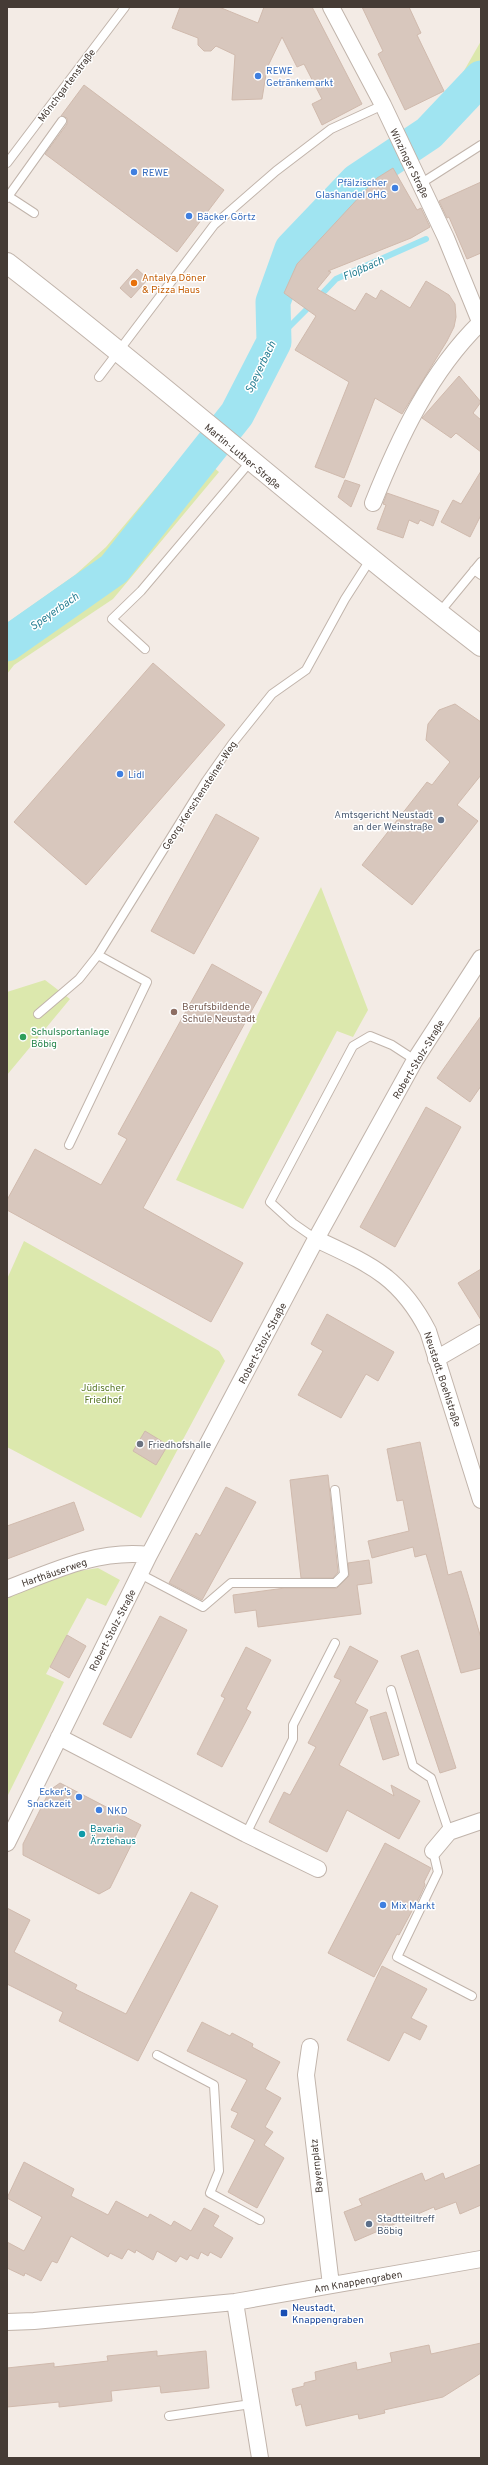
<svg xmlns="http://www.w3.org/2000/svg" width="488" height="2465" viewBox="0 0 488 2465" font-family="Overpass,sans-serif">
  <rect width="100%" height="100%" fill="#f3ebe5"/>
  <!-- green -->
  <path fill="#dce8ad" d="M481 41V73L422 133 415 125 457 83Z
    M190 447 219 472 113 599 14 665 7 674V623L75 575 106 547Z
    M321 887 368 1010 353 1037 337 1031 243 1209 176 1180Z
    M45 980 70 999 7 1075V992Z
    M24 1241 219 1351 225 1361 141 1518 7 1447V1279Z
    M98 1568 120 1580 106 1606 87 1598 46 1674 64 1682 7 1797V1596L73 1572Z"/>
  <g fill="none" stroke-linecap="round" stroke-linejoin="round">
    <!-- stream -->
    <path stroke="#a0e4f1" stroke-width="6" d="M318 298 336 279 426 239
      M274 342 311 305"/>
    <!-- river -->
    <path stroke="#a0e4f1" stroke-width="35" d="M7 644 114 569 237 414 274 342 273 302 292 249 357 181 429 133 481 78"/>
  </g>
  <!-- building -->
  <path fill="#d8c7bd" stroke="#d0baad" d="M180 7H219L258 23 264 7H312L362 104 322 125 312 104 322 99 304 64 297 67 282 37 267 68 262 99 232 100 235 55 216 46 211 51H204L198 45V38L172 28Z
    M362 7H409L421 33 417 35 444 91 405 110 378 54 383 51Z
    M84 85 224 190 177 252 45 154 67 124V118L61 116Z
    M393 168 417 210 421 208 430 227 411 238 328 271 331 272 317 289 355 311 366 293 376 299 381 290 410 308 426 281 449 295 455 304 456 317 454 327 447 341 402 414 375 398 344 478 315 467 349 382 295 350 316 316 284 293 297 264 377 178Z
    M481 182V253L467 259 449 217 447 218 439 201Z
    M137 269 148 279 131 298 120 288Z
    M459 376 481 402 473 413 481 420V452L456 433 451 438 422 418Z
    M481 471V515L470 537 441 522 453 500 461 504Z
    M345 480 360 485 351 507 338 497Z
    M387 493 439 511 433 526 420 520 418 524 409 520 403 538 377 529 386 505 383 504Z
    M153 663 225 725 86 885 14 822Z
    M455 704 481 722V775L457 805 478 821 412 905 362 865 427 782 432 785 450 762 426 740 428 724 439 710Z
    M216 814 259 838 194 954 151 931Z
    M212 964 262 992 143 1208 243 1263 211 1322 7 1210V1200L35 1149 101 1185 127 1139 118 1134Z
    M481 1016V1086L470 1102 437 1078Z
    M426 1107 461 1127 395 1247 360 1227Z
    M481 1269V1320L458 1283Z
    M327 1314 394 1352 378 1381 366 1374 341 1418 298 1395 323 1351 311 1344Z
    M145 1431 168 1445 156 1465 133 1451Z
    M420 1442 448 1575 461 1571 481 1638V1668L461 1673 426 1554 415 1557 413 1547 372 1558 368 1541 409 1531 403 1500 397 1501 387 1449Z
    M328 1475 338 1572 333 1578H301L290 1480Z
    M226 1487 256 1502 202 1600 169 1583 196 1533 200 1536Z
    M74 1502 84 1530 7 1559V1526Z
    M369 1560 372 1583 357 1585 361 1614 258 1627 256 1610 235 1613 233 1595 285 1588H337L349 1576 348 1563Z
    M160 1616 187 1630 131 1738 103 1724Z
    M67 1635 86 1646 69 1678 50 1667Z
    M350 1646 378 1661 355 1703 368 1710 339 1765 394 1796 391 1785 420 1801 399 1839 347 1810 327 1852 269 1822 284 1792 290 1795 316 1747 308 1743 341 1680 334 1677Z
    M246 1647 271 1660 246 1709 251 1712 222 1767 197 1754 225 1698 221 1696Z
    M418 1650 456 1768 440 1773 401 1656Z
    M386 1712 399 1755 383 1760 370 1717Z
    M60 1783 141 1825 110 1888 99 1894 23 1855V1844L50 1790Z
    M385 1843 431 1868 424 1882 425 1885 420 1896 399 1935 397 1934 374 1977 328 1953Z
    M191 1892 218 1906 138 2061 59 2021 63 2012 7 1984V1908L30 1920 14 1952 77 1985 75 1989 126 2014Z
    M382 1966 427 1989 411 2018 427 2026 420 2040 404 2032 389 2061 347 2040Z
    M202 2022 230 2036 232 2033 253 2044 252 2047 280 2062 265 2089 281 2098 265 2127 273 2132 264 2145 284 2158 257 2208 228 2192 255 2140 231 2127 238 2113 231 2110 247 2080 187 2051Z
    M24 2162 74 2189 71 2196 108 2215 116 2201 148 2218 150 2214 171 2226 174 2221 191 2231 204 2208 219 2216 213 2226 233 2238 221 2258 210 2252 208 2256 201 2252 198 2259 190 2255 187 2260 180 2256 176 2262 157 2251 153 2260 136 2250 135 2253 128 2249 122 2259 110 2253 108 2257 71 2236 57 2263 52 2261 41 2281 25 2273 24 2276 7 2268V2242L24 2251 42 2217 7 2198Z
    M481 2164V2205L460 2214 456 2202 435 2210 434 2207 355 2241 344 2212 362 2205 359 2199 422 2173 425 2181 443 2173 445 2179Z
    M481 2343V2373L443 2397 384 2410 385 2413 359 2419 358 2414 306 2426 301 2404 296 2406 292 2389 304 2386V2383L316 2380 315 2372 356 2362 357 2370 392 2362 390 2353 429 2345 431 2354Z
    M157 2351V2356L206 2351 209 2388 161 2393 160 2386 111 2391 112 2401 59 2407V2402L7 2407V2368L54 2363V2367L108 2361 107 2356Z"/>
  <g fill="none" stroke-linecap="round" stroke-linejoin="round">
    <!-- service casing -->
    <g stroke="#c1b4ab" stroke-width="10">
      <path id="service" d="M7 163 125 7
        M420 184 481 145
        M8 196 34 213
        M7 198 62 121
        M99 377 214 225 276 171 331 129 383 105
        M474 570 481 575
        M439 613 481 562
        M145 649 112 619 141 591 250 462
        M38 1014 79 979 98 955 206 781 232 744 272 694 306 670 345 599 370 560
        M69 1145 147 982 98 955
        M316 1239 293 1223 270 1202 353 1046 370 1036 392 1045 415 1060
        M140 1574 203 1607 231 1583H335L344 1574 335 1490
        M391 1690 413 1766 431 1778 449 1832
        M246 1834 293 1739V1725L335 1643
        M433 1851 438 1872 397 1957 472 1996
        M157 2055 214 2085 219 2171 210 2193 260 2220
        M169 2416 251 2404"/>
    </g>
    <!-- minor casing -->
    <g stroke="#c1b4ab" stroke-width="18">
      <path id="minor" d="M331 7 383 105 446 238 481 324
        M373 503C399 438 430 372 480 323
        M316 1239C369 1264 400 1276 428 1331L481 1500
        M436 1359 481 1333
        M7 1589C53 1571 99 1549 149 1555
        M59 1737 246 1834 318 1869
        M7 1843 149 1555 316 1239 415 1060 481 958
        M433 1851 449 1832 481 1821
        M310 2047 306 2075 331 2285
        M235 2302 260 2458
        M7 2322 34 2321 235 2302 481 2259"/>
    </g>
    <!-- tertiary casing -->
    <g stroke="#c1b4ab" stroke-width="22">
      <path id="tertiary" d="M7 263C168 387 320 522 481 646"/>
    </g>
    <!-- service -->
    <use href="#service" stroke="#fff" stroke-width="8"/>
    <!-- minor -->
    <use href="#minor" stroke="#fff" stroke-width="16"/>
    <!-- tertiary -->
    <use href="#tertiary" stroke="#fff" stroke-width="20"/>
  </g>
  <!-- markers -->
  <g fill="#3f7fe0" stroke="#fff" stroke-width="1.5">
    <circle cx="258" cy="76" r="4"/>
    <circle cx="134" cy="172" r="4"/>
    <circle cx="395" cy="188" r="4"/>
    <circle cx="189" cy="216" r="4"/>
    <circle cx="120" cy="774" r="4"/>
    <circle cx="79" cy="1797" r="4"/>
    <circle cx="99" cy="1810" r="4"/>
    <circle cx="383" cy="1905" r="4"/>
  </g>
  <circle fill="#e8710a" stroke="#fff" stroke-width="1.5" cx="134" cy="283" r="4"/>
  <g fill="#5c6f8a" stroke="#fff" stroke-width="1.5">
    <circle cx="441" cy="820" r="4"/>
    <circle cx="369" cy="2224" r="4"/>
  </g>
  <circle fill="#8d6e63" stroke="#fff" stroke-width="1.5" cx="174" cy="1012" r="4"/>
  <circle fill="#2e9e5b" stroke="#fff" stroke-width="1.5" cx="23" cy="1037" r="4"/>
  <circle fill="#6b7280" stroke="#fff" stroke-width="1.5" cx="140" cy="1444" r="4"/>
  <circle fill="#0f9aa8" stroke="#fff" stroke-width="1.5" cx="82" cy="1834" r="4"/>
  <rect fill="#1a4fb4" stroke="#fff" stroke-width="1.5" x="280" y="2309" width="8" height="8" rx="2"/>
  <g text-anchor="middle" stroke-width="3" stroke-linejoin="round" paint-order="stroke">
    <!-- shop labels -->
    <g font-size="10" fill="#366cbe" stroke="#fff" text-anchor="start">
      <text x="266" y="74">REWE<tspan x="266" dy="12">Getränkemarkt</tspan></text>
      <text x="142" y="176">REWE</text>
      <text x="387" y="186" text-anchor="end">Pfälzischer<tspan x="387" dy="12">Glashandel oHG</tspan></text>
      <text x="197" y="220">Bäcker Görtz</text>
      <text x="128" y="778">Lidl</text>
      <text x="71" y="1795" text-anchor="end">Ecker's<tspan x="71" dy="12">Snackzeit</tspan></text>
      <text x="107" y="1814">NKD</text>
      <text x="391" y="1909">Mix Markt</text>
    </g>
    <!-- street labels -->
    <g font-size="10" fill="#453b35" stroke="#fff">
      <text transform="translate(66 85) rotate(-53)" y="4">Mönchgartenstraße</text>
      <text transform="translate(410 163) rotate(64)" y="4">Winzinger Straße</text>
      <text transform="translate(243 456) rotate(40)" y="4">Martin-Luther-Straße</text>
      <text transform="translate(199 795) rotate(-57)" y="4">Georg-Kerschensteiner-Weg</text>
      <text transform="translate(418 1059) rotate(-59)" y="4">Robert-Stolz-Straße</text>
      <text transform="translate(262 1343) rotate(-62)" y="4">Robert-Stolz-Straße</text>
      <text transform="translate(443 1379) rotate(72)" y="4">Neustadt, Boehlstraße</text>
      <text transform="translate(54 1572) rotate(-19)" y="4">Harthäuserweg</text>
      <text transform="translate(112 1630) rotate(-63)" y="4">Robert-Stolz-Straße</text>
      <text transform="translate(316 2166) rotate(-96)" y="4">Bayernplatz</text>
      <text transform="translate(358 2281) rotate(-10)" y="4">Am Knappengraben</text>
    </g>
    <!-- food labels -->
    <g font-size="10" fill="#c56008" stroke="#fff" text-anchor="start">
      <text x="142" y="281">Antalya Döner<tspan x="142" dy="12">&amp; Pizza Haus</tspan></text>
    </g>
    <!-- service labels -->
    <g font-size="10" fill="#4e5e75" stroke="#fff" text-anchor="end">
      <text x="433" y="818">Amtsgericht Neustadt<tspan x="433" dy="12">an der Weinstraße</tspan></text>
      <text x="377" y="2222" text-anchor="start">Stadtteiltreff<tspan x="377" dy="12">Böbig</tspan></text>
    </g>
    <!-- education labels -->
    <g font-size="10" fill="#785e54" stroke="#fff" text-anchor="start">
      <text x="182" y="1010">Berufsbildende<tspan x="182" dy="12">Schule Neustadt</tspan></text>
    </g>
    <!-- leisure labels -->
    <g font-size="10" fill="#27864d" stroke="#fff" text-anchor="start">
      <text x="31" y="1035">Schulsportanlage<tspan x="31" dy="12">Böbig</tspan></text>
    </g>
    <!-- park labels -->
    <g font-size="10" fill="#597827" stroke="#fff">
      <text x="103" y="1391">Jüdischer<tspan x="103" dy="12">Friedhof</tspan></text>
    </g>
    <!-- worship labels -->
    <g font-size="10" fill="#5b616d" stroke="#fff" text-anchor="start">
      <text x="148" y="1448">Friedhofshalle</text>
    </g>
    <!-- culture labels -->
    <g font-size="10" fill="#0d838f" stroke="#fff" text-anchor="start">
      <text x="90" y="1832">Bavaria<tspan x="90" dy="12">Ärztehaus</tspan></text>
    </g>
    <!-- transit labels -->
    <g font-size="10" fill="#164399" stroke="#fff" text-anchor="start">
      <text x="292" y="2311">Neustadt,<tspan x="292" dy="12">Knappengraben</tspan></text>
    </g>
    <!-- water labels -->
    <g font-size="11" font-style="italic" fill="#277f93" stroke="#fff">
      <text transform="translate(363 268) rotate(-24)" y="4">Floßbach</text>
      <text transform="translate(260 367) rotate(-64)" y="4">Speyerbach</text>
      <text transform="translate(54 611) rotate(-35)" y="4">Speyerbach</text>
    </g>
  </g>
  <!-- border -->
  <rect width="488" height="2465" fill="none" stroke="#453b35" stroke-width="16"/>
</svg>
